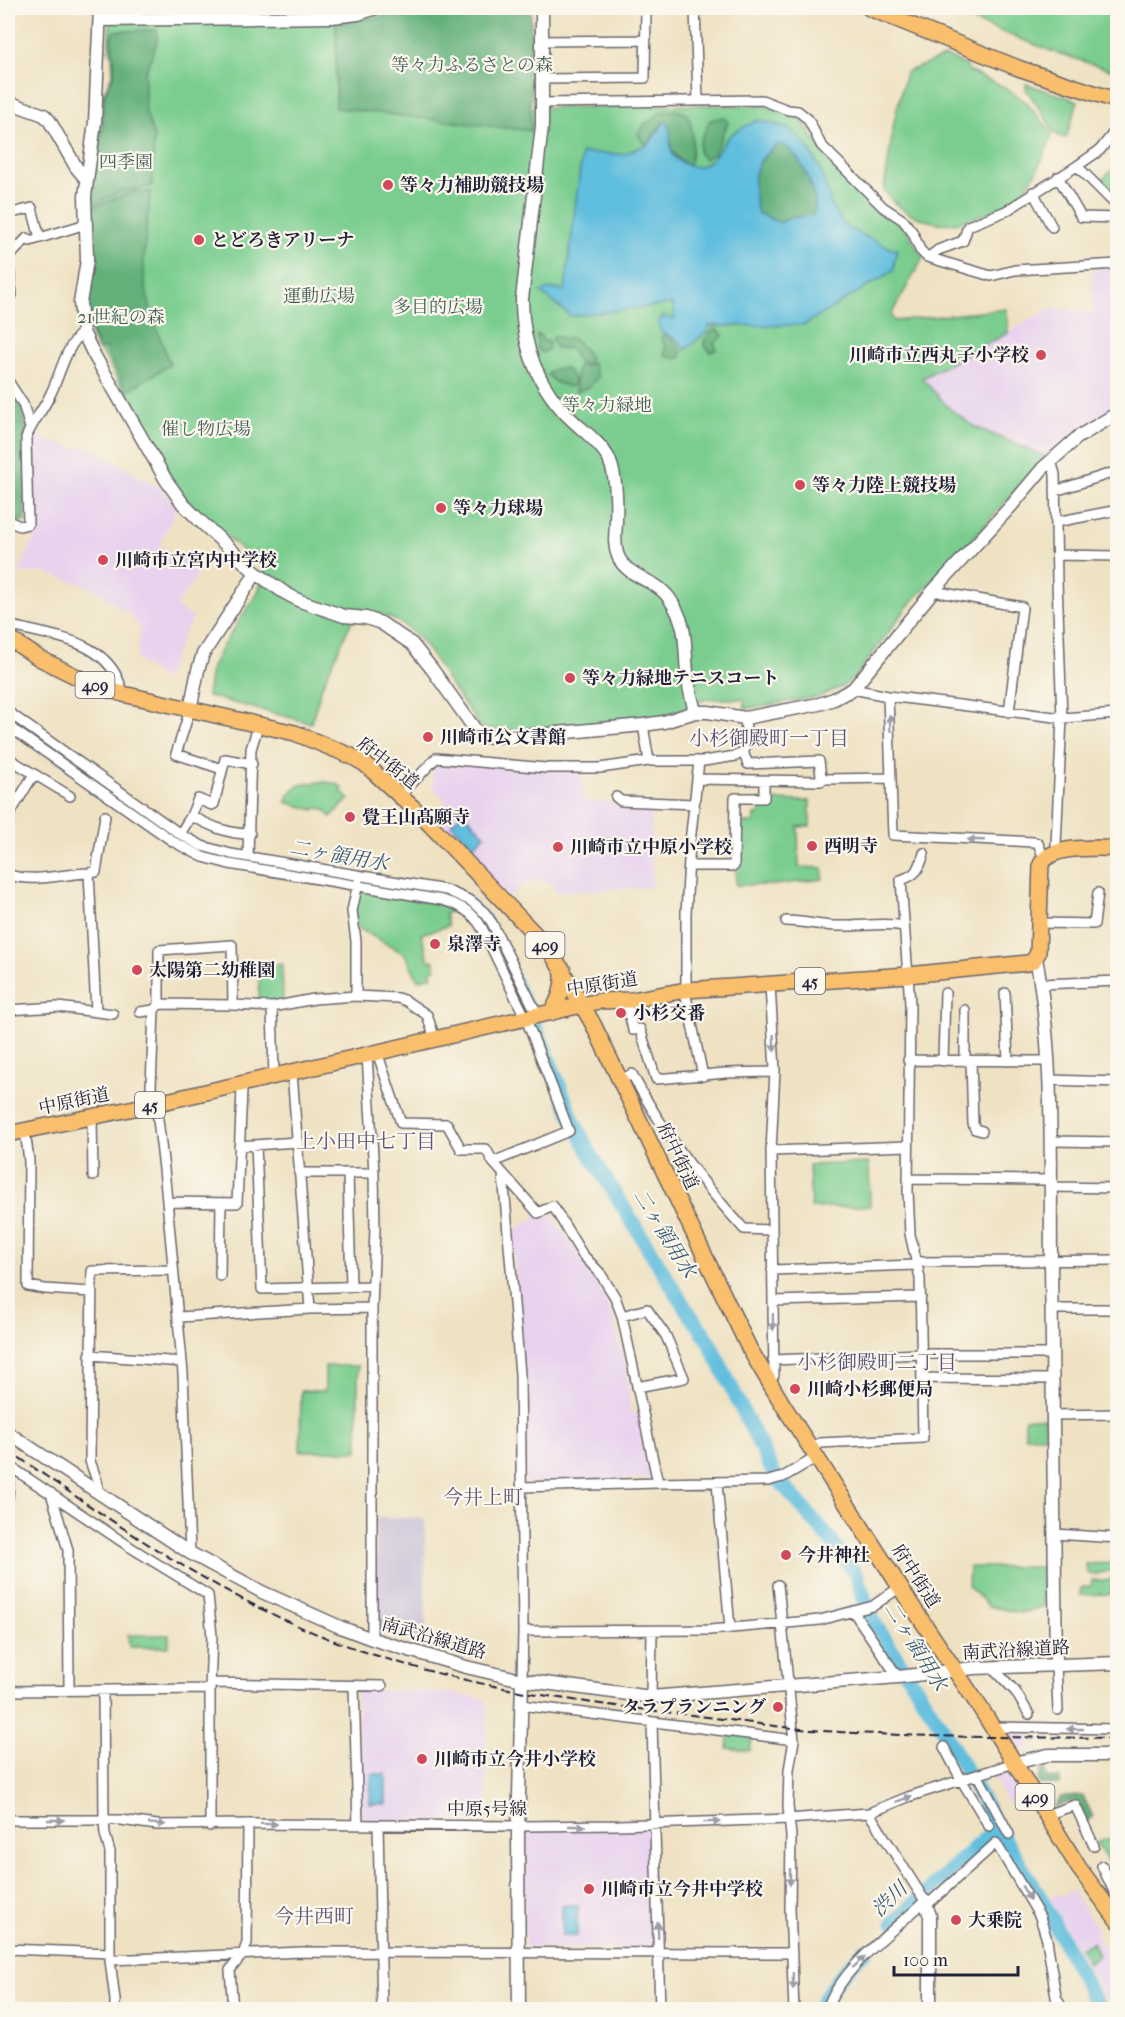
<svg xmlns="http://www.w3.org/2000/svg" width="1125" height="2017" viewBox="0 0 1125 2017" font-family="'IM FELL French Canon','Noto Serif JP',serif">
  <rect width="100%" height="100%" fill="#fbf7ec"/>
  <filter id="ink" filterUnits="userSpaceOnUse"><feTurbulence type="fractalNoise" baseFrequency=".0167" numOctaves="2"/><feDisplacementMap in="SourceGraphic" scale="12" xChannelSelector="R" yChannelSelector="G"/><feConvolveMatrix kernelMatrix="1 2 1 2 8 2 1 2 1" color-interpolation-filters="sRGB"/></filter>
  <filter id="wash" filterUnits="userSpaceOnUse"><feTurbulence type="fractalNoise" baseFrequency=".008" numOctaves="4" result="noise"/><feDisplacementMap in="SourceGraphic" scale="24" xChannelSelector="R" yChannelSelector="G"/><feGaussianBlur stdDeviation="1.35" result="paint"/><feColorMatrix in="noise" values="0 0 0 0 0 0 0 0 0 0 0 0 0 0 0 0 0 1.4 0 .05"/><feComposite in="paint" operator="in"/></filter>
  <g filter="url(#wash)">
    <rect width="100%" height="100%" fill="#efe2c3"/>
    <!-- built -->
    <path fill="#e8d2ee" d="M1117 265V405L1086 423 1045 456 975 427 950 409 922 378 1052 308 1092 313V270Z
      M31 436 75 448 89 447 162 490 177 508 159 545 201 570 176 606 193 618 182 637 165 680 137 660 140 627 129 614 93 588 43 572 18 573 35 536 31 532 29 447Z
      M434 762 578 772 579 777 583 778V801L651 804 652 887 557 892 550 882 537 879 529 881 508 897 434 815 447 801 433 787V771L430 767Z
      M538 1216H552L594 1278 611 1312 625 1363 631 1414H638L652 1478 526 1483 521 1331 512 1231Z
      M357 1690 452 1693 487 1700 486 1821 362 1820Z
      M1008 1732 1030 1733V1749L1016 1748Z
      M1010 1770 1024 1792 1006 1802 993 1775Z
      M649 1828 651 1831 655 1949 525 1947 524 1830Z
      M1072 1890 1098 1930 1095 1933 1107 1955 1117 1966V2009H1112L1049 1899 1059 1893 1061 1896Z"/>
    <!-- industrial -->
    <path fill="#c9bfd7" d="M376 1518H425L426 1642 378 1630Z"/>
    <!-- green -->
    <path fill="#7acd8f" stroke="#4e7865" stroke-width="1.5" d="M110 8H341L340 20 378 12 384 8H529L528 108 702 105 766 106 799 116 825 156 905 227 923 258 891 315 894 321 1007 309 1008 333 922 378 950 409 975 427 1045 456 971 541 908 606 856 676 843 686 818 697 745 709 744 699H705L686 709 656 718 524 730 482 729C471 712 458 697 447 680 432 655 418 628 388 617 379 614 367 614 356 612L322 686 311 723 207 696 211 669 222 647 258 592 265 571 188 501 168 474 104 355 96 347 90 331 86 303 87 285 93 261 89 202 91 184 97 155 102 96 113 73 112 58 109 44Z
      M940 8H1099L1117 13V72L1054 52Z
      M946 56 966 66 970 72 1004 87 1025 101 1053 134C1045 152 1038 173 1026 188 1010 207 961 227 938 223 917 220 895 208 884 190L894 122 906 72Z
      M1026 84 1078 101 1066 138 1057 135 1026 89Z
      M1117 165V197L1102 180Z
      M326 782 337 784 343 788 341 791 349 799 331 817 324 809 315 808 314 810 286 802C294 781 306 783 326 782Z
      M760 800 810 801V826L798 827 799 867 823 868V879L774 885H736L737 823H754L755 815 760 814Z
      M361 891 446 905 457 909 445 914 448 926 421 934 429 961 433 960 436 969 430 971 432 976 418 980 405 954 358 928 355 913 359 892Z
      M282 964 283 1002 259 1003V965Z
      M869 1163 870 1206 811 1208 809 1165Z
      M325 1366H358V1451H300L301 1391H325Z
      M1025 1418H1045V1436H1025Z
      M1117 1563V1569L1092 1575 1087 1572 1086 1564Z
      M969 1567H1043V1607L1020 1613 989 1606 968 1586Z
      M1116 1576 1117 1587 1109 1594 1080 1595 1081 1588 1091 1586 1092 1580 1107 1581Z
      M128 1635H169V1647H129Z
      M729 1733 752 1736 750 1751 727 1748Z
      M1102 1840H1117V1865L1115 1861H1107L1097 1843Z
      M1092 1942 1098 1955 1088 1963 1080 1949Z"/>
    <!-- forest -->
    <path fill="#63b07a" stroke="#42695a" stroke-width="1.5" d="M398 8H531V131L336 108V19L381 18Z
      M157 30V42L145 73V110L154 137 152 186 122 191 94 204 92 200 93 185 103 127 104 97 114 74V59L111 37 115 31Z
      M675 110C678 111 682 111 685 113 695 121 693 154 689 165 669 157 668 140 663 122L647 144 643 143 638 134 646 122 651 121 660 113Z
      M724 117 728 123 714 153 705 159 699 154C698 139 705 133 710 120Z
      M779 144C798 145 822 200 814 215L790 218 780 223 758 213C750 182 751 164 779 144Z
      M134 191 151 192C148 217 143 245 144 271 145 303 160 335 170 365L127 391 105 348 99 349 91 331 87 313 88 286 94 262 91 208Z
      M714 329 720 331 723 336 714 343 717 349 711 352 704 346V340Z
      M537 334 541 336 543 341 549 342 548 349 543 353 537 349Z
      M667 335C674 341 683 346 681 357L677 359 665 356V346L661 339 662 336Z
      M554 336H558L562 339C574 334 581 346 589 355V361L585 364 579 363 573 355 574 352 571 349 556 348 552 340Z
      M592 362 598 377 589 387 576 392 575 383 578 365 585 366Z
      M565 368C571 373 574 376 574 385L570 387C561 384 552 383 548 374L554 369Z
      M8 385 21 405 27 428 25 521 19 522 8 518Z
      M1043 1769 1046 1770 1047 1778 1060 1779V1784H1040L1038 1780Z
      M1083 1796 1093 1817 1087 1822 1078 1801 1069 1802 1055 1807 1061 1797Z"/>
    <!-- water -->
    <path fill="#60bede" stroke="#41708c" stroke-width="1.5" fill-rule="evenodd" d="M758 120 788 128 807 146 820 168 832 207 846 227 892 249H897L893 271 804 325 709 326 708 331 685 350 681 342 661 332 658 323 663 316 674 319 673 304 571 316 540 292 551 289 565 290 582 153 624 154 650 143 665 121C680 134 654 161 698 167 713 162 716 153 725 141 732 131 747 126 758 120ZM779 144C798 146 822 200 813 215L790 218 780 223 758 213C751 184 750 162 779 144Z
      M463 812 485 835 473 847 451 824Z
      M371 1774H386V1804H370Z
      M562 1905H578L577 1936H562Z"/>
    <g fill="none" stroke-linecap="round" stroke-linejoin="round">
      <!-- river -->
      <path stroke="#60bede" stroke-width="15" d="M8 719 71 762
        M146 816 179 839 214 855 447 896 467 904 484 921 536 1028 573 1120 591 1155 686 1309 706 1336 774 1474 829 1538 856 1574 871 1618 943 1729 997 1827 1038 1894 1100 2010
        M894 1923 997 1827
        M819 2010C830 1985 847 1967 866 1950"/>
    </g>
  </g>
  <g filter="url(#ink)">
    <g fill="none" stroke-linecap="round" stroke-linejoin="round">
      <!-- minor casing -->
      <g stroke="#6a656b" stroke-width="12">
        <path id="minor" d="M695 8 698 101
          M542 41 646 40
          M542 79 645 78 646 8
          M543 103 762 100 788 110 798 111 808 119 821 145 883 207 903 220 913 233 920 250 927 257 991 276 1015 270 1118 264
          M1077 166 1100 150 1118 127
          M1058 177 1081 217 1118 218
          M1033 192 1052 227
          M8 214 32 208 40 238
          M8 249V258L27 238 30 241 86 224
          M929 257 938 250 963 241 968 226 1006 211 1077 166 1118 207
          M8 259 12 295
          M8 381 23 404 30 428
          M1051 461 1055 474 1057 581 1062 718 1056 844 1057 852
          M1055 491 1118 471
          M8 521 20 526 28 524 26 438C32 422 44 409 51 393 61 373 65 347 83 332
          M1056 522 1118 510
          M1056 555 1118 556
          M933 591 1022 607 1009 712
          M8 625C53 637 111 639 123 694
          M853 689 888 696 1062 718 1118 714
          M888 696 893 835 1034 842 1038 843 1044 859
          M190 710 176 754 222 769
          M8 712 180 834 202 846 231 854 446 890 471 901 485 913 492 923 538 1016
          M643 725 649 761
          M8 726 174 842 203 857 229 864 442 900C460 905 473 912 482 928L526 1019 569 1131 493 1162
          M743 752 748 764 819 761 821 776 825 779 891 778
          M8 758 34 774 8 817
          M699 761 690 842 686 913V996L703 1076
          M34 774 70 796
          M697 779 821 781 823 779
          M401 795 436 758 546 768H600L649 761H704L736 756 744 751 747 744 745 718
          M616 797 621 801 694 804
          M191 816C211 826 227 834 250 834
          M180 834 191 816 198 799 212 805 214 804 225 759 252 764
          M248 857 251 749 258 726
          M689 866H734L735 798H764V781
          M8 875C38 883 59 874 89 873
          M786 921C804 921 821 926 837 926 860 927 882 922 903 926
          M1040 923 1094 924 1098 893
          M1041 984 1118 981
          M1005 993 1008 1061
          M356 996V941L352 911 358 883
          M626 1000 633 1030 640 1029 656 1079 726 1073 775 1072
          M159 1004V950L232 945 233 1005
          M272 1007 274 1077
          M8 1010 58 1007 113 1014
          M965 1010V1061
          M96 1011 89 873 96 872 105 816
          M140 1012 154 1010 159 1004 233 1005 272 1007 314 999 356 996 398 998 406 1001 427 1015 435 1039
          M377 1052 401 1123 447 1124 461 1149H486L493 1162 538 1213 553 1206 582 1254 600 1273 615 1297 622 1316 658 1483 768 1481 783 1477 817 1457
          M367 1055 374 1173 375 1229 372 1308V1639
          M908 1060 1047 1061
          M943 1061 945 993
          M971 1061 973 1124 975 1129 982 1131
          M292 1072 310 1309
          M620 1080 632 1074C662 1131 701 1182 744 1229L772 1230
          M1048 1080 1118 1082
          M156 1103 164 1169 183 1373 190 1553
          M154 1104 151 1087 154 1010
          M92 1117 93 1176
          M25 1131 29 1161 28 1286 45 1289 91 1292
          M1051 1141 1118 1142
          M256 1145 262 1289 373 1286
          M239 1146 297 1142
          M771 1151 908 1146
          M299 1173H374
          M348 1173 351 1286
          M503 1174 520 1374 523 1631 522 1680
          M908 1179 1051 1180
          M1051 1187 1118 1188
          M167 1202 237 1203 242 1090 241 1084
          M772 1270 916 1265 921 1262 1118 1260
          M220 1276 221 1203
          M773 1301 921 1297
          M1051 1309H1118
          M622 1316 647 1309 666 1336 684 1378 637 1387
          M179 1317 310 1309 372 1308
          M90 1355 182 1362
          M773 1360 922 1354H1051
          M922 1378 1052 1379
          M770 1383 774 1375 771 1151 775 1070 770 985
          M1052 1415 1118 1414
          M811 1448 820 1443 923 1438 920 1278 910 1234 908 1191 910 1004 901 880C916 875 920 869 924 853
          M8 1465 130 1547 208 1595 212 1636 210 1689V1826
          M717 1483 730 1628
          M522 1487 658 1483
          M51 1493 68 1550 69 1690
          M99 1494 97 1481 90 1461 92 1271 173 1270
          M8 1497 10 1467
          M1054 1534 1118 1538
          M778 1585 794 1740 789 1770 788 1806 791 1836 790 1908 794 2010
          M853 1611 898 1677
          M523 1631 710 1630 820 1620 873 1606 900 1587
          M1056 1665 1058 1710
          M992 1667 1015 1691 1029 1714
          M210 1683 382 1686
          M354 1686 358 1825
          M103 1690 104 1820 105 1834 110 1852V1960L115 2000V2010
          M8 1691 210 1689
          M651 1697 652 1631
          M521 1705 794 1740
          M652 1722 660 2010
          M992 1727 1118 1729
          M944 1747 962 1781 989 1826
          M978 1776 1009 1834
          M1046 1815 1075 1805 1094 1846
          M8 1820H121L157 1825 251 1824 523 1826 619 1825 788 1819 869 1813 908 1797 1014 1763
          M378 1825 382 2010
          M1102 1866 1118 1900
          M927 1905 996 1843 1040 1917 1047 1940 1056 1997 1063 2010
          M8 1949 110 1953
          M110 1960 302 1952 792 1953
          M233 2010 230 1970 243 1954 247 1943 248 1824
          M826 2010C843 1966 892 1932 925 1901L869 1813"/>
      </g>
      <!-- tertiary casing -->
      <g stroke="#6a656b" stroke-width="15">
        <path id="tertiary" d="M100 8 95 122 85 196 87 260 80 303 83 332 93 353 166 480 183 504 198 519 256 573 285 593 300 601 344 616 366 618 381 623 412 644 432 669 479 735 483 737 547 734 643 725 664 722 695 712H708L745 718 819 704 834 699 853 689 933 591 1012 505 1043 468 1078 437 1118 413
          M542 8V126L522 299C522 348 538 388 573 421 585 432 600 443 608 457 617 476 617 500 616 520 616 532 613 544 618 556 627 578 656 579 669 598 688 625 684 642 687 672 688 686 692 699 695 712
          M100 20 332 17 358 14 376 8
          M8 102 44 115 49 120 76 167 86 179
          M190 710 198 670 203 654 256 573
          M1036 958C1055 1057 1050 1161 1051 1261 1052 1396 1055 1531 1056 1665
          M8 1433 190 1553 262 1592 340 1627 372 1639 466 1667 522 1680 651 1697 898 1677 974 1668 1118 1663
          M1014 1763 1048 1755H1118
          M925 1901 930 1916V2010
          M519 2010 518 1834 522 1680"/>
      </g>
      <!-- primary casing -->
      <g stroke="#6a656b" stroke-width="18">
        <path id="primary" d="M869 8 1018 68 1118 101
          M551 1013C560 999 564 987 563 970
          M8 1134 154 1104 599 1001 632 1000 686 990 908 975 1028 963 1033 961 1038 953 1041 864C1052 844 1097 849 1118 848"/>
      </g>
      <!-- trunk casing -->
      <g stroke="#6a656b" stroke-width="18">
        <path id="trunk" d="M8 638 39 658 91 684 123 694 295 733 351 756 365 764 421 815 550 950 593 1024 749 1348 783 1405 914 1609 983 1712 1079 1868 1118 1921"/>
      </g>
      <!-- minor -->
      <use href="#minor" stroke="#fff" stroke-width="9"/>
      <!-- tertiary -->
      <use href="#tertiary" stroke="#fff" stroke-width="12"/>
      <!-- primary -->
      <use href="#primary" stroke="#f9bf6d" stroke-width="15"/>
      <!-- trunk -->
      <use href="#trunk" stroke="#f9bf6d" stroke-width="15"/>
      <!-- rail -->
      <path stroke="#22223b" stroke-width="2" stroke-dasharray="9 4.5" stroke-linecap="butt" d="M8 1450C103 1515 198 1583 305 1629 425 1680 554 1700 683 1714 726 1719 768 1726 811 1730 913 1738 1015 1737 1118 1738"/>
    </g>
    <!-- one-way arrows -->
    <defs><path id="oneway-solid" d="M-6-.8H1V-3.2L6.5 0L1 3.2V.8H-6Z" transform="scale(1.5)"/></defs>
    <g fill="#9c9ca7">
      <use href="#oneway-solid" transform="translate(890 723) rotate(-93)"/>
      <use href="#oneway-solid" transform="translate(976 840) rotate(-178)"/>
      <use href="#oneway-solid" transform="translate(774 1043) rotate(87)"/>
      <use href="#oneway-solid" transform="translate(773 1322) rotate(89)"/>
      <use href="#oneway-solid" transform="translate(1075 1729) rotate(-180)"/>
      <use href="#oneway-solid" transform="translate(904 1799) rotate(-21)"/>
      <use href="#oneway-solid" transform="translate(56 1820)"/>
      <use href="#oneway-solid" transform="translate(712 1822) rotate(-1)"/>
      <use href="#oneway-solid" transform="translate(157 1824) rotate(4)"/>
      <use href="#oneway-solid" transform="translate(269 1824) rotate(1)"/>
      <use href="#oneway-solid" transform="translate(577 1826)"/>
      <use href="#oneway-solid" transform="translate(790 1877) rotate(90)"/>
      <use href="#oneway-solid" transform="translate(1026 1893) rotate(59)"/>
      <use href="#oneway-solid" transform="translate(658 1930) rotate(-92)"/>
      <use href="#oneway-solid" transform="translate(859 1962) rotate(-43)"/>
      <use href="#oneway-solid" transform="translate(793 1981) rotate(89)"/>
    </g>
  </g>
  <!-- markers -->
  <g fill="#d1495b" stroke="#fbf7ec" stroke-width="2">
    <circle cx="388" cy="185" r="6"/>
    <circle cx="199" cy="240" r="6"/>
    <circle cx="1041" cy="355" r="6"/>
    <circle cx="800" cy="485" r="6"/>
    <circle cx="441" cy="508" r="6"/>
    <circle cx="103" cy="560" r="6"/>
    <circle cx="570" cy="678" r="6"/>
    <circle cx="428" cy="737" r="6"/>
    <circle cx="350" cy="817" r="6"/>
    <circle cx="812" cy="846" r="6"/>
    <circle cx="558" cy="847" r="6"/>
    <circle cx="435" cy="944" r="6"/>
    <circle cx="137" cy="970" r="6"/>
    <circle cx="621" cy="1013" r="6"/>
    <circle cx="795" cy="1389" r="6"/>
    <circle cx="786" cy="1555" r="6"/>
    <circle cx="778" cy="1707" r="6"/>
    <circle cx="422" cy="1759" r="6"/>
    <circle cx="589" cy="1889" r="6"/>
    <circle cx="956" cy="1920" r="6"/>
  </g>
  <g text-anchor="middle" stroke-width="4.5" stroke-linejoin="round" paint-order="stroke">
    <!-- shield labels -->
    <g fill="#fbf7ec" stroke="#636270" stroke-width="1.5">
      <rect x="75.5" y="672" width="39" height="26" rx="4.5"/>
      <rect x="525.5" y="932" width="39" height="26" rx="4.5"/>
      <rect x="795" y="968" width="30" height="26" rx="4.5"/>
      <rect x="135" y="1092" width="30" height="26" rx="4.5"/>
      <rect x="1015.5" y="1784" width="39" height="26" rx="4.5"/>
    </g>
    <g font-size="16" font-weight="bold" fill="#22223b">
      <text x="95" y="691">409</text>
      <text x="545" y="951">409</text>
      <text x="810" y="987">45</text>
      <text x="150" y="1111">45</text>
      <text x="1035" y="1803">409</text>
    </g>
    <!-- park labels -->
    <g font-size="18" fill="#415e58" stroke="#fbf7ec">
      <text x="472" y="71">等々力ふるさとの森</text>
      <text x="126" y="168">四季園</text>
      <text x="319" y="302">運動広場</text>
      <text x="438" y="313">多目的広場</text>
      <text x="121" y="323">21世紀の森</text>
      <text x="607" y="411">等々力緑地</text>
      <text x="206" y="435">催し物広場</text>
    </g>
    <!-- poi labels -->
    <g font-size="18" font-weight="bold" fill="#22223b" stroke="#fbf7ec" text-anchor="start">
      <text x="400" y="191">等々力補助競技場</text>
      <text x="211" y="246">とどろきアリーナ</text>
      <text x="1029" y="361" text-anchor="end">川崎市立西丸子小学校</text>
      <text x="812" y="491">等々力陸上競技場</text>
      <text x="453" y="514">等々力球場</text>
      <text x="115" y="566">川崎市立宮内中学校</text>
      <text x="582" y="684">等々力緑地テニスコート</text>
      <text x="440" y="743">川崎市公文書館</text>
      <text x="362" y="823">覺王山髙願寺</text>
      <text x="824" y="852">西明寺</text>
      <text x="570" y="853">川崎市立中原小学校</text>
      <text x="447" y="950">泉澤寺</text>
      <text x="149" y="976">太陽第二幼稚園</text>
      <text x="633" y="1019">小杉交番</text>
      <text x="807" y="1395">川崎小杉郵便局</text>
      <text x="798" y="1561">今井神社</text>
      <text x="766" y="1713" text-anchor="end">タラプランニング</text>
      <text x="434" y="1765">川崎市立今井小学校</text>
      <text x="601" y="1895">川崎市立今井中学校</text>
      <text x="968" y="1926">大乗院</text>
    </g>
    <!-- street labels -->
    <g font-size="18" fill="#22223b" stroke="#fbf7ec">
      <text transform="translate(388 763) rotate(38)" y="6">府中街道</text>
      <text transform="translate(602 984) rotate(-9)" y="6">中原街道</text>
      <text transform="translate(74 1101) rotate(-12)" y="6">中原街道</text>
      <text transform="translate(678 1156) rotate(65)" y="6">府中街道</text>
      <text transform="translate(916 1576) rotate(57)" y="6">府中街道</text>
      <text transform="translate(434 1638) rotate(16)" y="6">南武沿線道路</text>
      <text transform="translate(1016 1650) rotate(-3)" y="6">南武沿線道路</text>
      <text x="487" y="1815">中原5号線</text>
    </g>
    <!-- neighbourhood labels -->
    <g font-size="20" fill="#5d537a" stroke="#fbf7ec">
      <text x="769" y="745">小杉御殿町一丁目</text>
      <text x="366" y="1148">上小田中七丁目</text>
      <text x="877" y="1369">小杉御殿町二丁目</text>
      <text x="483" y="1504">今井上町</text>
      <text x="314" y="1923">今井西町</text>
    </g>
    <!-- water labels -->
    <g font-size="20" font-style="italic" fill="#385974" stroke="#fbf7ec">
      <text transform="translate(339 855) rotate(10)" y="7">二ヶ領用水</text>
      <text transform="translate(665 1233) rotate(58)" y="7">二ヶ領用水</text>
      <text transform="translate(916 1646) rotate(58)" y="7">二ヶ領用水</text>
      <text transform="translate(889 1899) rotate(-43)" y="7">渋川</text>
    </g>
  </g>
  <!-- margin -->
  <rect width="1125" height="2017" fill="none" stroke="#fbf7ec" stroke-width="30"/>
  <!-- scale -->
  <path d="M894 1966v9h124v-9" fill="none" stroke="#22223b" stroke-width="3"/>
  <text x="903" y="1966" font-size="18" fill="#22223b" stroke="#fbf7ec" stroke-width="4.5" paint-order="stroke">100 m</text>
</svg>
